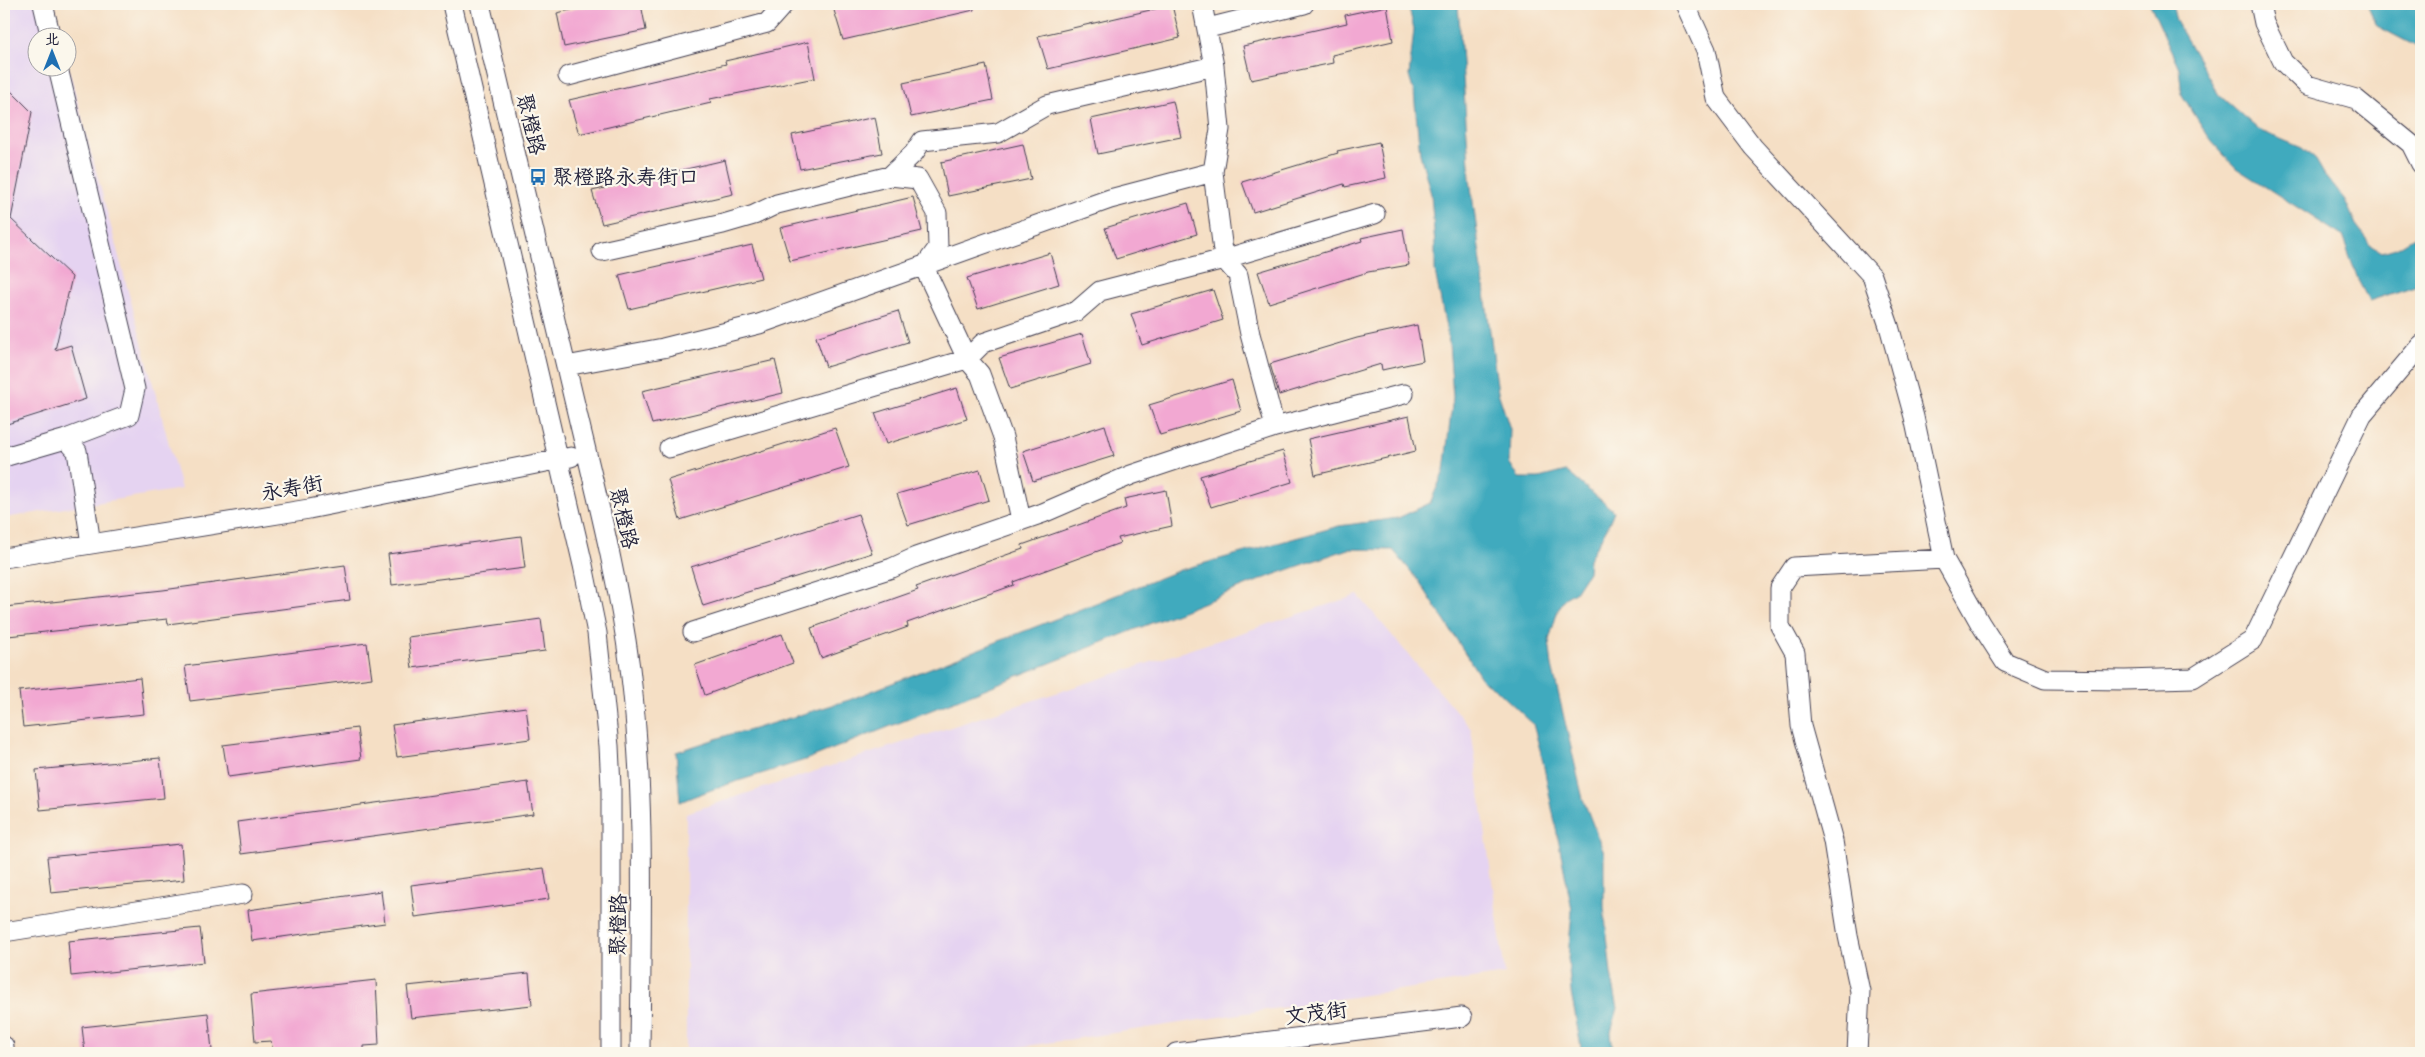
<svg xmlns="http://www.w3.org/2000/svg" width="2425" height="1057" viewBox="0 0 2425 1057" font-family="Caveat,'LXGW WenKai TC',sans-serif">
  <rect width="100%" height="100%" fill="#fbf7ec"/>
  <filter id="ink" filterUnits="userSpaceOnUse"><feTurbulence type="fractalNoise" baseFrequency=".02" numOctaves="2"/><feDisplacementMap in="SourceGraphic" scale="10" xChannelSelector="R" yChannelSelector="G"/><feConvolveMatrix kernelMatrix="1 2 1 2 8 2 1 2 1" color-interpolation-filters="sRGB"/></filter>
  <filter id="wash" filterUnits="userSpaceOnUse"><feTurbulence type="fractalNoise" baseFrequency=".0096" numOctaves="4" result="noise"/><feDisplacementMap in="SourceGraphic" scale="20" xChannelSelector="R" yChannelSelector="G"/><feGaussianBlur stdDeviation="1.12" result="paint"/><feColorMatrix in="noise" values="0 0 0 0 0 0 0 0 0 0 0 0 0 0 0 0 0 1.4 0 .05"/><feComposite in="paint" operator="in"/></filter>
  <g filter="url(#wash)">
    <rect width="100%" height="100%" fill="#f5dfc5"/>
    <!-- built -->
    <path fill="#e5d3f1" d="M4 4H51L60 37 38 38V68H68V66L181 489 4 518Z
      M1358 595 1471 729 1505 974 980 1053H686V813Z"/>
    <!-- water -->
    <path fill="#3faabe" stroke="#30667c" d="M1408 4H1458L1470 179 1498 392 1510 429 1509 462 1519 478H1539L1566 471 1614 511 1607 528 1589 559 1588 572 1575 592 1565 598 1558 610 1549 640 1552 666 1583 799 1604 853V907L1611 974 1618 1008 1611 1032 1613 1053H1582L1571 992 1568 958 1572 910 1542 757 1533 724 1496 689 1483 681 1419 581 1393 550 1348 549 1273 575 805 760C763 774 720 785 680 802L676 752 731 734 747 731 849 700 1180 570 1339 526 1398 518 1430 503 1444 471 1453 397 1449 343 1435 271V245L1431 194 1420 154 1414 93 1409 76 1414 29Z
      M2150 4H2172L2176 21 2219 95 2259 130 2302 148 2316 160 2324 174 2345 200 2357 227 2371 245 2382 252 2396 248 2421 233V284L2369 301 2359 282 2342 236 2236 168 2212 142 2182 95 2179 68Z
      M2367 4H2421V49L2377 26Z"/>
    <g id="blocks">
      <!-- building -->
      <path fill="#f2a8d2" d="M597 4H641L646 30 564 47 557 13Z
        M846 4H973L974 10 843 40 833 7Z
        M1172 5 1180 38 1048 69 1038 36Z
        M1387 6 1393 41 1332 55 1333 63 1251 80 1243 46 1347 23 1345 15Z
        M808 42 815 78 710 99 711 103 579 134 569 100 726 64 725 61Z
        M986 65 993 100 911 117 903 83Z
        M4 84 32 112 11 219 72 277 55 350 71 345 86 399 4 425Z
        M1173 101 1181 137 1098 154 1091 119Z
        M875 117 882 153 800 169 792 135Z
        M1379 142 1386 178 1345 187 1344 184 1253 212 1242 182 1338 153 1337 151Z
        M1023 144 1031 179 948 196 941 162Z
        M725 160 733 194 602 224 592 191Z
        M913 197 922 231 790 261 780 228Z
        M1188 203 1197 234 1116 259 1105 228Z
        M1403 229 1409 265 1368 272 1269 303 1258 272 1362 241 1361 238Z
        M752 245 761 278 629 309 619 275Z
        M1050 253 1059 284 978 309 967 278Z
        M1213 290 1223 320 1142 345 1131 314Z
        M898 311 908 342 826 367 816 337Z
        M1417 325 1423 361 1382 370 1381 364 1279 395 1270 364 1357 338Z
        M1082 334 1091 364 1010 389 999 358Z
        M775 360 783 393 652 424 642 391Z
        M1232 380 1241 411 1160 435 1149 405Z
        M957 388 967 419 886 444 875 413Z
        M1409 416 1416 451 1315 475 1308 439Z
        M1105 425 1114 456 1033 481 1023 451Z
        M835 428 849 467 680 520 668 480Z
        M1283 451 1292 482 1211 507 1200 476Z
        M980 470 989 500 908 525 897 494Z
        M1166 490 1172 526 1118 538 1120 543 1013 582 1014 585 907 623 908 627 821 658 811 628 918 590 916 587 1023 549 1022 545 1126 508 1124 499Z
        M858 514 872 553 703 606 691 567Z
        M521 536 525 568 392 585 388 554Z
        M345 565 350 600 168 624 167 619 8 636 5 607 163 590Z
        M541 619 545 651 412 668 408 637Z
        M782 634 793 663 705 695 695 665Z
        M367 643 372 678 190 701 185 666Z
        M140 678 144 714 23 727 19 691Z
        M526 707 530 739 397 757 392 725Z
        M357 728 361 759 228 777 223 745Z
        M160 758 164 798 40 810 36 770Z
        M528 782 533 814 241 854 237 822Z
        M181 844 184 880 51 893 47 857Z
        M544 868 549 899 415 917 411 885Z
        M381 891 385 923 252 941 248 910Z
        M200 928 204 962 71 976 68 941Z
        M529 973 532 1005 411 1018 407 986Z
        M376 980 379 1045 364 1046V1053H273L271 1041 255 1042 251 994Z
        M208 1013 212 1050 181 1053H85L82 1027Z"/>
    </g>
  </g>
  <g filter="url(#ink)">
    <use href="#blocks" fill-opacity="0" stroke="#423e50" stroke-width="1"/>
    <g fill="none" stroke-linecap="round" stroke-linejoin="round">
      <!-- minor casing -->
      <g stroke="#423e50" stroke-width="21">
        <path id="minor" d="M43 4 51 38
          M452 4 583 565 597 633 609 746 611 787V1053
          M480 4C511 136 543 268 574 400 595 489 618 577 630 668 646 796 641 925 640 1053
          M1685 4 1706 50 1716 98 1753 147 1872 276 1889 326 1914 417 1944 559 1980 623 2005 662 2045 679 2125 680 2193 678 2253 640 2362 415 2421 345
          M2260 4 2264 23 2283 62 2307 85 2356 99 2411 144 2421 164
          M1208 28 1304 4
          M58 68 135 389 129 415 66 439
          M568 76 767 23 784 4
          M1213 172 1224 259 1238 275 1250 334 1275 427
          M890 176 918 179 937 213 938 248 924 267 967 359 980 374 1003 437 1021 520
          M602 251 723 224 754 215 777 204 890 176 914 153 922 141 998 133 1047 105 1214 66
          M566 366 663 348 759 324 1110 199 1213 172 1220 129 1214 66 1202 4
          M669 448 967 359 983 343 1077 311 1100 291 1224 259 1375 214
          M4 457 66 439 77 451 91 544
          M4 558 309 509 571 457
          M693 632 892 568 916 557 1043 513 1131 475 1275 427 1404 394
          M4 932 243 894
          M4 1046V1053
          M1176 1053 1462 1017
          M1857 1053 1860 991 1848 936 1833 841 1801 726 1795 653 1780 626V588L1794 567 1944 559"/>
      </g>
      <!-- minor -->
      <use href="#minor" stroke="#fff" stroke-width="19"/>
    </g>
  </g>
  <!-- icons -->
  <defs>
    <g id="bus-bare" transform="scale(1.35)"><path d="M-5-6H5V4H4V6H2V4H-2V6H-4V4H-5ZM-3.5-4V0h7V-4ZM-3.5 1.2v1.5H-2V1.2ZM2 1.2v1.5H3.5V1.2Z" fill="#1f6fb2" stroke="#fbf7ec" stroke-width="2.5" paint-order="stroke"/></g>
  </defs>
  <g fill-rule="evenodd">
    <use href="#bus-bare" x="538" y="177"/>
  </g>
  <g text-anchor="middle" stroke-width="4.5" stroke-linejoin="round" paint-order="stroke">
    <!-- street labels -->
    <g font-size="21" fill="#22223b" stroke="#fbf7ec">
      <text transform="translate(531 124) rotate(77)" y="7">聚橙路</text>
      <text transform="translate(292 488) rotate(-10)" y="7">永寿街</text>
      <text transform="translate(624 518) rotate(77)" y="7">聚橙路</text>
      <text transform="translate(618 925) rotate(-89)" y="7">聚橙路</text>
      <text transform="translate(1316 1013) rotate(-7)" y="7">文茂街</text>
    </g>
    <!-- poi labels -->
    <g font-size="21" fill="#22223b" stroke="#fbf7ec" text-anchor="start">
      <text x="552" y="184">聚橙路永寿街口</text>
    </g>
  </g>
  <!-- margin -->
  <rect width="2425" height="1057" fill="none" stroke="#fbf7ec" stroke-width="20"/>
  <!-- north arrow -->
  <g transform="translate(52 52)"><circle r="24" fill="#fbf7ec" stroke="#a4a2a5"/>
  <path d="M0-4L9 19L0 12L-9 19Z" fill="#1f6fb2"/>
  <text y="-8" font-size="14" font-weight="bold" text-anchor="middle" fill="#22223b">北</text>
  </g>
</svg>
